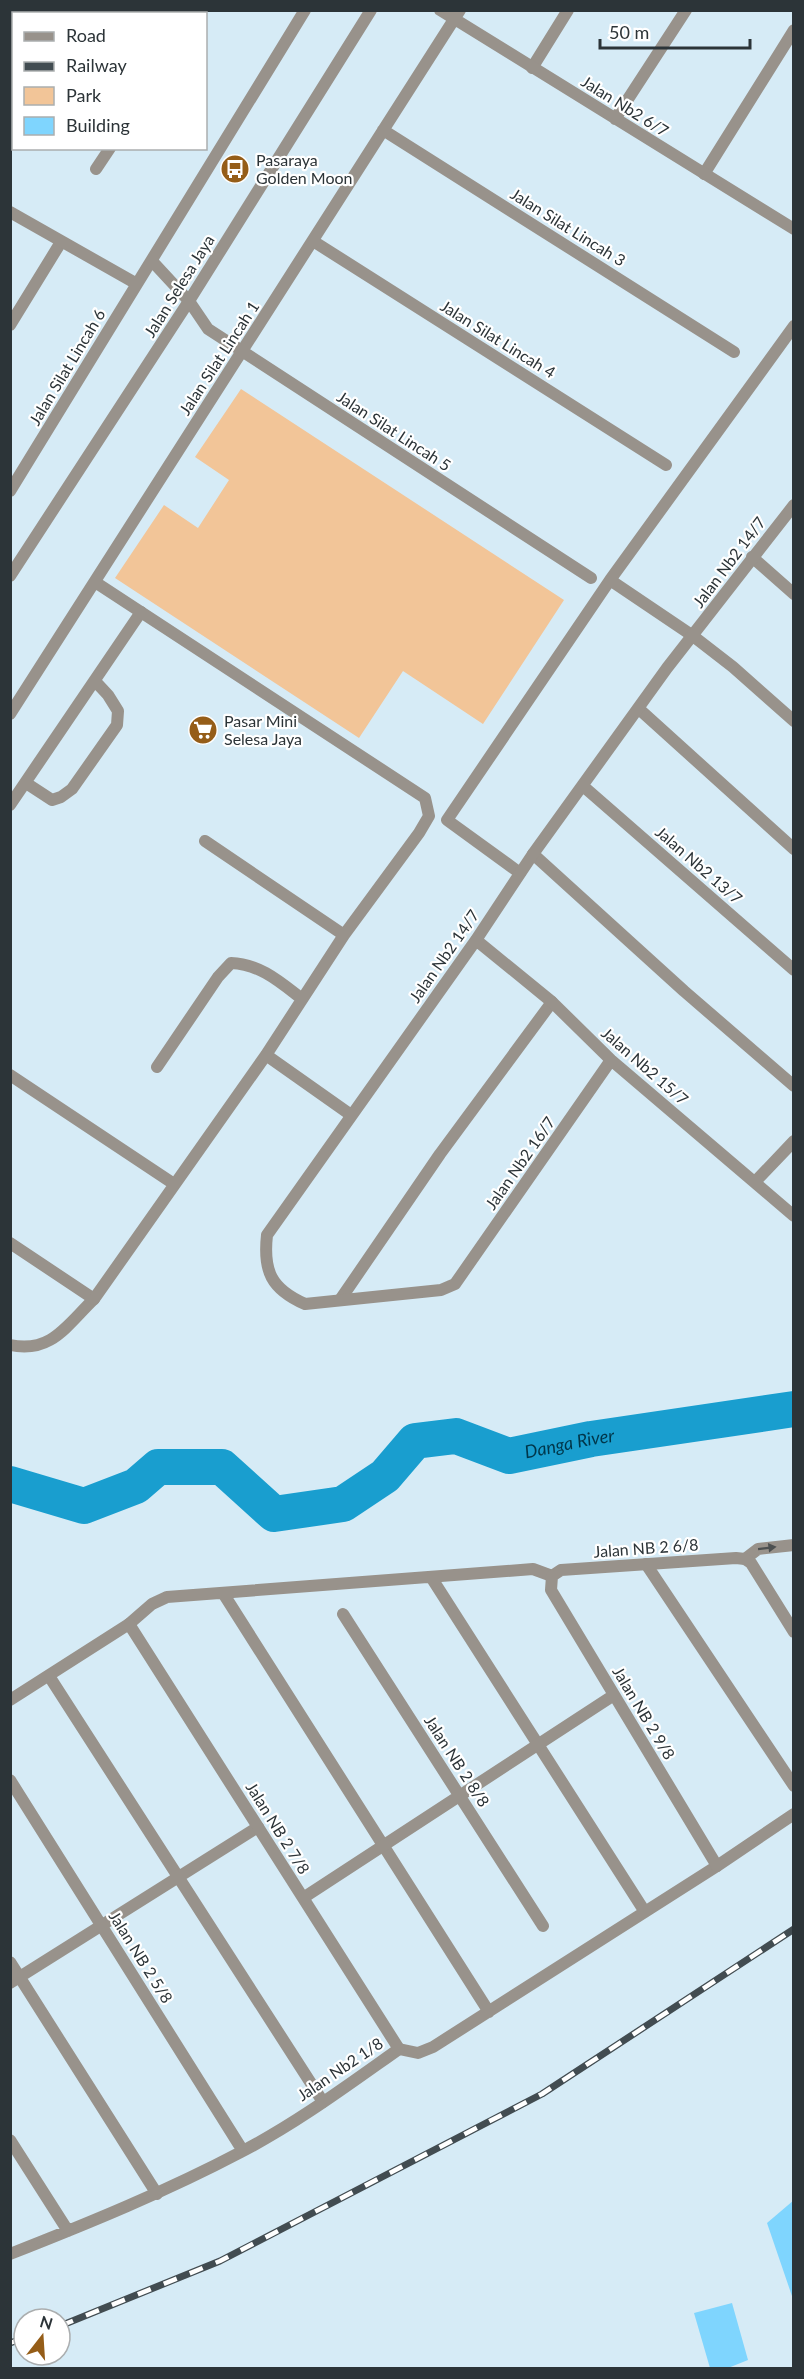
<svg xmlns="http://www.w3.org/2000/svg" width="804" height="2379" viewBox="0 0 804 2379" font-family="Lato,sans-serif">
  <rect width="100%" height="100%" fill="#d6ebf6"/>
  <!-- green -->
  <path fill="#f2c598" d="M241 389 564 600 483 724 403 671 359 738 115 578 164 505 198 528 229 480 195 457Z"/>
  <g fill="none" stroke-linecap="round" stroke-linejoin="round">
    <!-- river -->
    <path stroke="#199ecf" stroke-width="36" id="s1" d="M10 1484 84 1506 136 1486 158 1467H222L274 1514 343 1504 385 1476 415 1441 456 1436 509 1456 591 1439 794 1409"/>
  </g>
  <!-- building -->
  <path fill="#7fd5fe" d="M794 2200V2299H793L767 2223Z
    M732 2303 748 2360 728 2368H710L694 2313Z"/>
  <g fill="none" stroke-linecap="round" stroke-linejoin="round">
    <!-- service -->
    <path stroke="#98928b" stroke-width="12" d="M198 14 200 10
      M532 68 568 10
      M96 169 110 148
      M704 174 794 30
      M10 325 61 242
      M752 557 794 594
      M610 580 693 636
      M639 709 794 849
      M26 783 52 800 61 797 72 789 117 725 118 711 108 695 95 681
      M10 805 141 612
      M533 854 684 991 794 1086
      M520 873 447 820 610 580 794 326
      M10 1243 94 1299C67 1325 51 1354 10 1345
      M340 1300 440 1154 552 1002
      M745 1559 758 1549 794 1545
      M646 1564 794 1786
      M431 1577 645 1912
      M223 1593 489 2012
      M129 1624 152 1604 167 1597 533 1569 552 1576
      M49 1676 323 2102
      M10 1962 157 2194
      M10 1983 258 1827
      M399 2049 418 2053 433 2047 717 1866"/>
    <!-- minor -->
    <path stroke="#98928b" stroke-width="12" d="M440 10 794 229
      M87 14 89 10
      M615 119 686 10
      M383 130 734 352
      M10 212 137 284
      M313 241 666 465
      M152 261 189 301 208 329 591 578
      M10 491 305 10
      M693 636 733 667 794 721
      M10 714 460 10
      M583 786 794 970
      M205 841 344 935
      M476 940 552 1002 611 1060 794 1216
      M266 1055 351 1115
      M611 1060 455 1284 441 1290 305 1304C271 1289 263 1271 267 1235L476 940 533 854 667 668 794 505
      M157 1067 218 977 231 963C260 964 280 982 302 999
      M10 1075 174 1184
      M755 1182 794 1141
      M94 1299 266 1055 344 935 419 833 429 816 425 798 95 582
      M343 1614 543 1926
      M794 1632 751 1563 745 1559 736 1558 561 1570 552 1576 551 1590 717 1866 794 1814
      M10 1700 129 1624 399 2049C348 2085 297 2123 241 2152 167 2191 89 2223 10 2254
      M10 1780 243 2151
      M303 1898 614 1695
      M10 2140 68 2231"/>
    <!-- tertiary -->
    <path stroke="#98928b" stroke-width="12" d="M10 576 189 301 371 10"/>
    <!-- rail casing -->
    <g stroke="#424c51" stroke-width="7">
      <path id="rail" d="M60 2326 220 2261 542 2094 794 1929
        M10 2343 24 2338"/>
    </g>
    <!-- rail -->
    <use href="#rail" stroke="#fff" stroke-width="4.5" stroke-dasharray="14" stroke-linecap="butt"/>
  </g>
  <!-- one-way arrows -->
  <defs><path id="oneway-solid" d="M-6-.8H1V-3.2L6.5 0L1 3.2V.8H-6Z" transform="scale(1.5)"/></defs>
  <use fill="#4c5051" href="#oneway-solid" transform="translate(767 1548) rotate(-7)"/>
  <!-- icons -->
  <defs>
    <g id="bus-disc" transform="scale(1.5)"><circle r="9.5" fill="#955d18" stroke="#fff"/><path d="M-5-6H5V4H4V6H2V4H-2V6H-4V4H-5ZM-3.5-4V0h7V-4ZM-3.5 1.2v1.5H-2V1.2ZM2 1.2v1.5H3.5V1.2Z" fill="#fff"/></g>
    <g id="supermarket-disc" transform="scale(1.5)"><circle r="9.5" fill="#955d18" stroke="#fff"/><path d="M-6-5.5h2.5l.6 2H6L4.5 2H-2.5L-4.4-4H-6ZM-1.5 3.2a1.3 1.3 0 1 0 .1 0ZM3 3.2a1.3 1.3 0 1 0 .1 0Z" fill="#fff"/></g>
  </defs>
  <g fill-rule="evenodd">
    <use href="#bus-disc" x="235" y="169"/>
    <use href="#supermarket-disc" x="203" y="730"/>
  </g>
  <g text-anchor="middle" stroke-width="4.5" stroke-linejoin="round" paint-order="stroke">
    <!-- street labels -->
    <g font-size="16" fill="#2c3438" stroke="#fff">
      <text transform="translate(625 106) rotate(32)" y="6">Jalan Nb2 6/7</text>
      <text transform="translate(568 227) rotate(32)" y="6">Jalan Silat Lincah 3</text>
      <text transform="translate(179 286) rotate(-58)" y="6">Jalan Selesa Jaya</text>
      <text transform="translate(498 339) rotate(32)" y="6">Jalan Silat Lincah 4</text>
      <text transform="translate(219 358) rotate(-57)" y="6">Jalan Silat Lincah 1</text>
      <text transform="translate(67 367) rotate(-59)" y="6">Jalan Silat Lincah 6</text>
      <text transform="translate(394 431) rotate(33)" y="6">Jalan Silat Lincah 5</text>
      <text transform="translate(729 562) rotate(-53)" y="6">Jalan Nb2 14/7</text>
      <text transform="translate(699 865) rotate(41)" y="6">Jalan Nb2 13/7</text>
      <text transform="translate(444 956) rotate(-55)" y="6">Jalan Nb2 14/7</text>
      <text transform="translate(645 1066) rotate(41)" y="6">Jalan Nb2 15/7</text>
      <text transform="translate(520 1163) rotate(-55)" y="6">Jalan Nb2 16/7</text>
      <text transform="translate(646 1548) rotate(-4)" y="6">Jalan NB 2 6/8</text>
      <text transform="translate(644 1713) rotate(59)" y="6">Jalan NB 2 9/8</text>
      <text transform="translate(457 1761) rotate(57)" y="6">Jalan NB 2 8/8</text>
      <text transform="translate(278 1828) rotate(58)" y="6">Jalan NB 2 7/8</text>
      <text transform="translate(141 1957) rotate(58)" y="6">Jalan NB 2 5/8</text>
      <text transform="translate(340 2069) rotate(-34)" y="6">Jalan Nb2 1/8</text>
    </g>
    <!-- poi labels -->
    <g font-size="16" fill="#2c3438" stroke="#fff" text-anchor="start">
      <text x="256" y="166">Pasaraya<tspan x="256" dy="18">Golden Moon</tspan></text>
      <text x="224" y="727">Pasar Mini<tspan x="224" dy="18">Selesa Jaya</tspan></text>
    </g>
    <!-- water labels -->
    <g font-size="18" font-style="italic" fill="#00364a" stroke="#fff">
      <text dy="6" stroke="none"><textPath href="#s1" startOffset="622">Danga River</textPath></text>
    </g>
  </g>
  <!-- border -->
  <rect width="804" height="2379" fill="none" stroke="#2c3438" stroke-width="24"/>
  <!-- legend -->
  <rect x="12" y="12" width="195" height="138" fill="#ffffff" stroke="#abaeaf" stroke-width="1.5"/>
  <rect x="24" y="32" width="30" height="9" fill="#98928b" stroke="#abaeaf" stroke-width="1.5"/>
  <text x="66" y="42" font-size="18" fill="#2c3438">Road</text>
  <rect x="24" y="62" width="30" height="9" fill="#424c51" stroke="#abaeaf" stroke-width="1.5"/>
  <text x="66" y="72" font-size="18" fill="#2c3438">Railway</text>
  <rect x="24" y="87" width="30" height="18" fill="#f2c598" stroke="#abaeaf" stroke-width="1.5"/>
  <text x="66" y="102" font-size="18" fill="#2c3438">Park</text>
  <rect x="24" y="117" width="30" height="18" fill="#7fd5fe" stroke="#abaeaf" stroke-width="1.5"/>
  <text x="66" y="132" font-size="18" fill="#2c3438">Building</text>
  <!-- north arrow -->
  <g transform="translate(42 2337) rotate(17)"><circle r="28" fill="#ffffff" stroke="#abaeaf" stroke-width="1.5"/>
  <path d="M0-4.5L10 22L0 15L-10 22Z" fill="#955d18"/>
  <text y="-9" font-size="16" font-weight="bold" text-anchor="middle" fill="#2c3438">N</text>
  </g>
  <!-- scale -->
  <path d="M600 39v9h150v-9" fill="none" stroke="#2c3438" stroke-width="3"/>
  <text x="609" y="39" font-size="18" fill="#2c3438" stroke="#ffffff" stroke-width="4.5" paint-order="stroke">50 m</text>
</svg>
